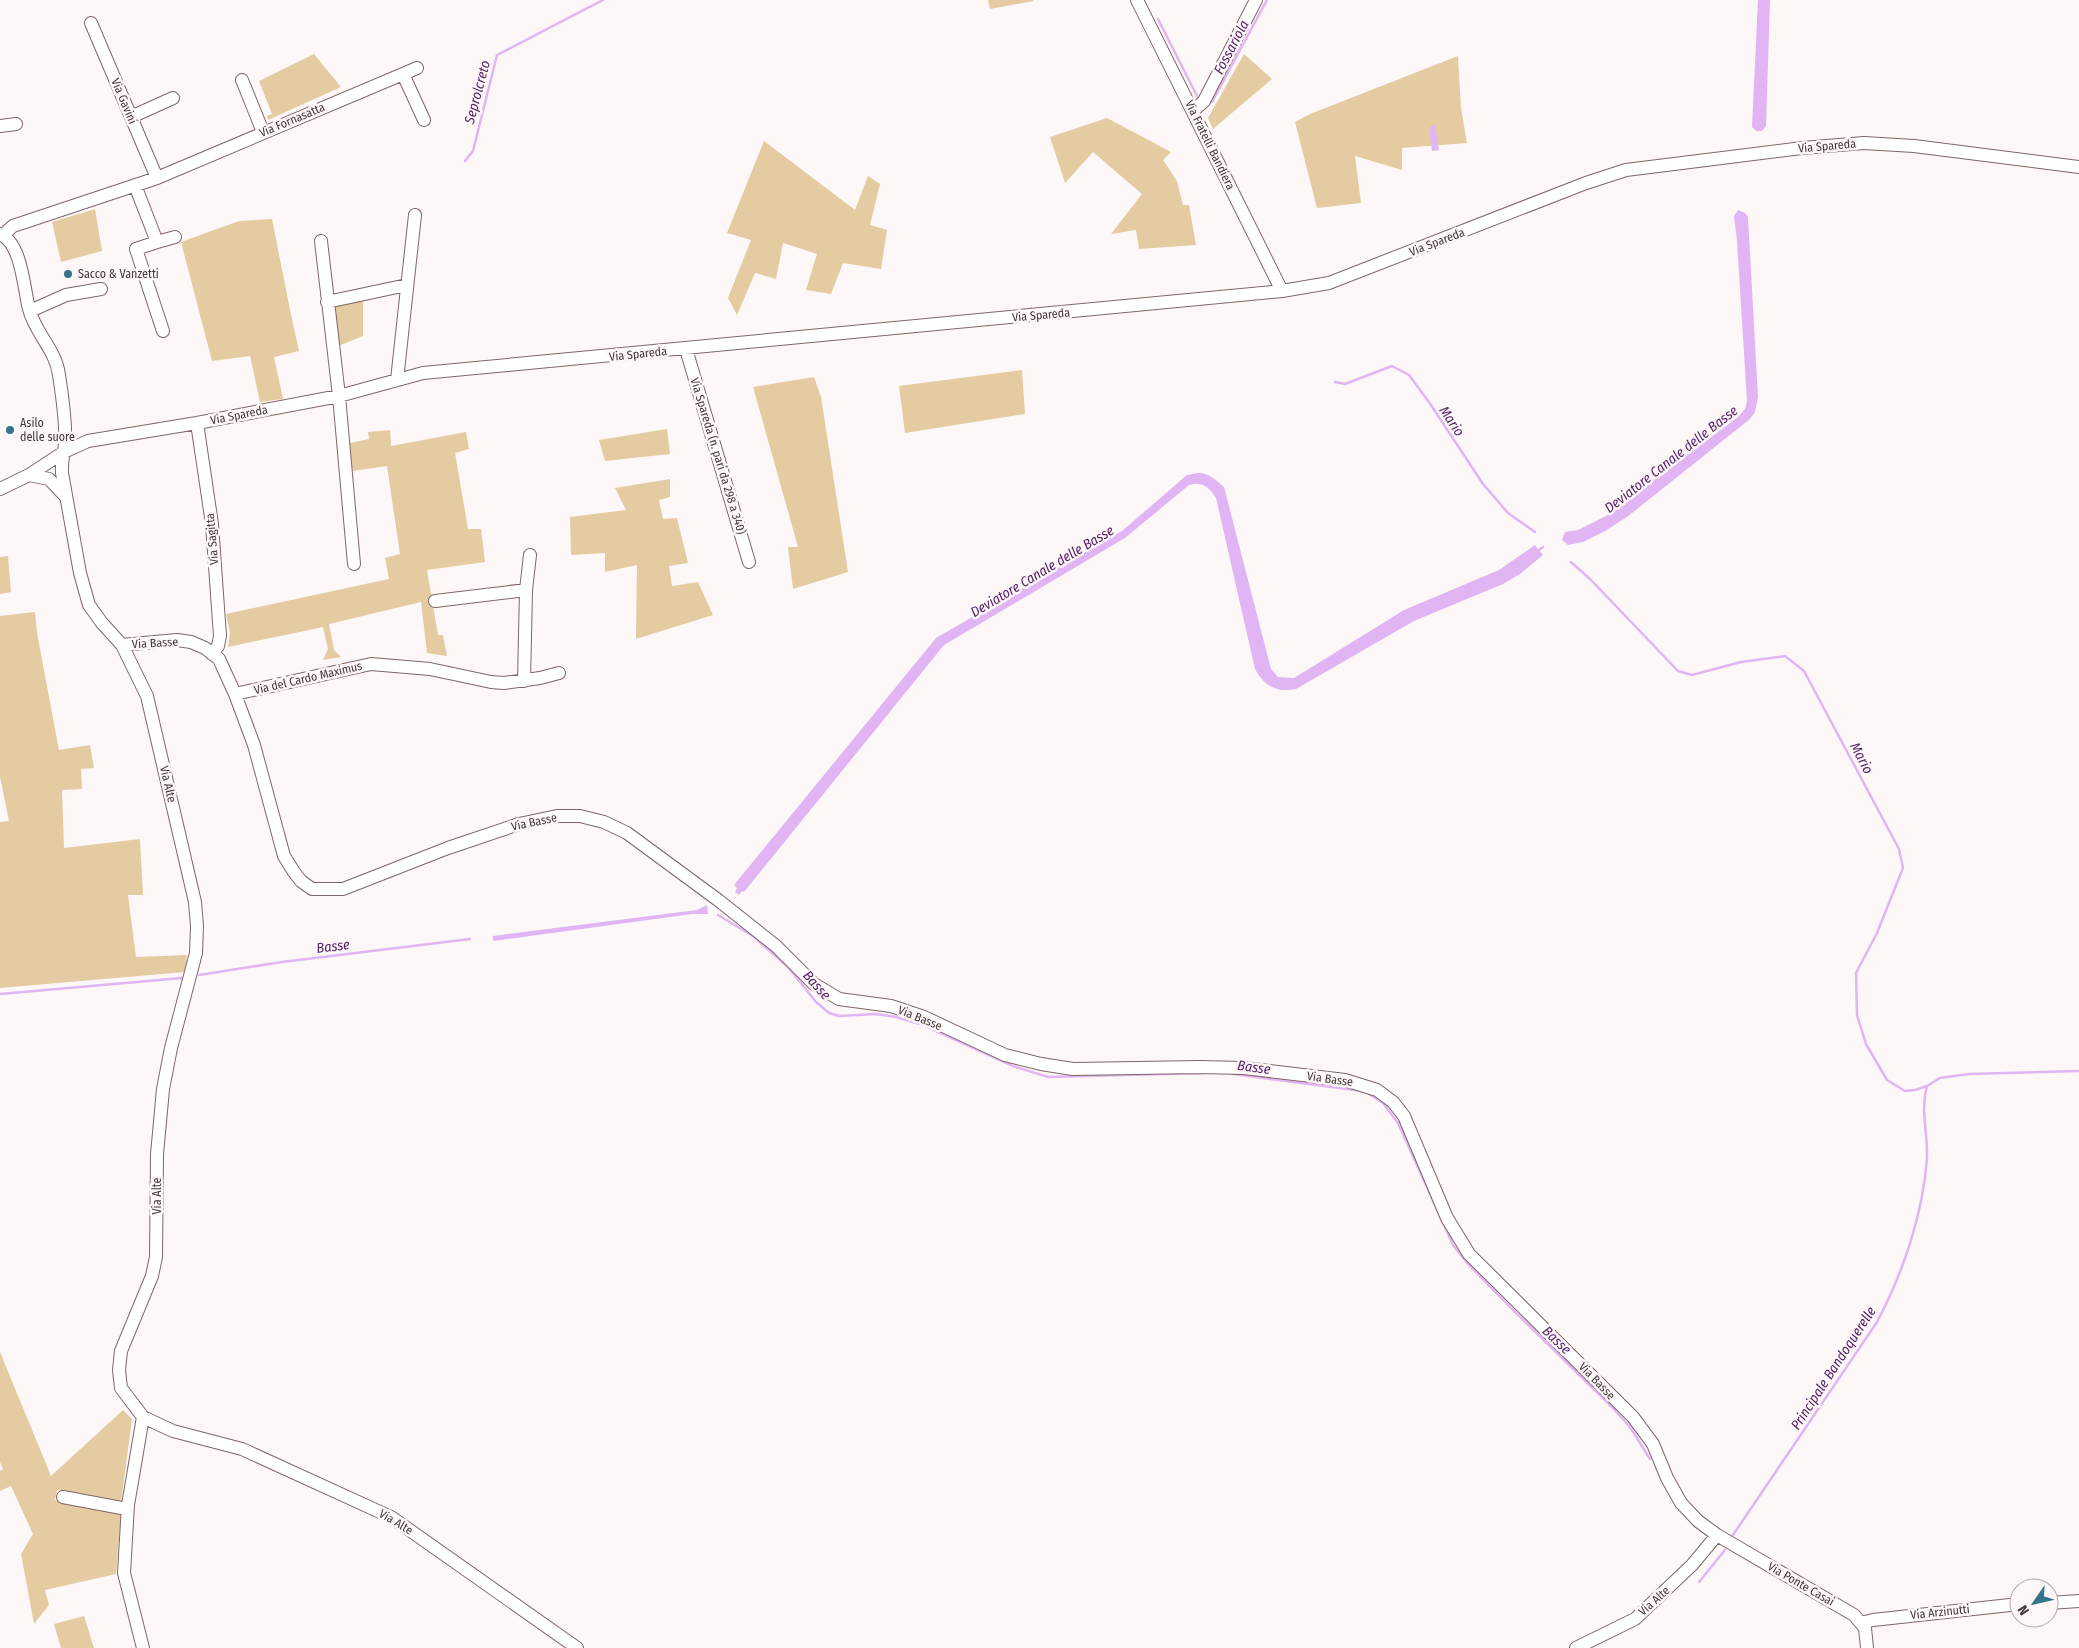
<svg xmlns="http://www.w3.org/2000/svg" width="2079" height="1648" viewBox="0 0 2079 1648" font-family="'Fira Sans Condensed',sans-serif">
  <rect width="100%" height="100%" fill="#fdf7f7"/>
  <!-- green -->
  <path fill="#e4cba1" d="M988 0H1033V1L990 9Z
    M314 54 341 87 268 120 267 116 272 114 259 81Z
    M1244 54 1272 79 1213 129 1208 118Z
    M1458 56 1461 108 1467 143 1402 148V170L1355 156 1361 203 1317 208 1295 122 1310 114Z
    M1107 118 1171 152 1163 160 1177 181 1183 205H1189L1196 245 1139 249 1136 230 1111 234 1142 194 1093 152 1065 183 1050 137Z
    M764 141 855 210 868 176 880 184 870 225 887 230 881 269 843 263 831 294 806 290 817 254 783 243 776 279 755 273 737 315 728 298 751 240 727 233Z
    M95 209 102 251 61 262 52 222Z
    M272 219 290 310 299 351 274 357 283 399 260 402 250 356 212 361 181 242 239 221Z
    M363 300V336L338 346 333 307Z
    M1022 370 1025 414 905 433 899 386Z
    M814 377 821 397 848 572 793 589 788 547H798L753 387Z
    M667 429 670 454 605 461 599 440Z
    M390 430 391 446 466 432 469 449 455 453 468 529H481L485 562 427 570 438 635H443L447 656 427 653 421 602 329 624 334 650 341 657 323 660 328 649 323 627 228 647 230 633 226 614 389 579 385 558 400 554 387 466 346 472V444L369 439 368 432Z
    M670 479V497L659 500 663 519 677 518 688 563 669 566 672 586 698 582 713 615 636 639 637 565 605 572V553L571 555 570 517 626 510 615 488Z
    M8 556 11 592 0 594V557Z
    M35 612 37 633 59 750 90 745 94 768 81 769 82 789 62 790 64 848 140 839 143 895H128L136 957 187 955 185 972 0 988V822L9 821 0 777V616Z
    M0 1352 51 1476 123 1410 132 1419 121 1502 57 1490 55 1500 121 1514 116 1574 45 1590 49 1605 34 1624 21 1554 33 1534 11 1486 0 1491V1471L3 1469 0 1462Z
    M84 1616 94 1648H61L54 1624Z"/>
  <!-- water -->
  <path fill="#e1b5f4" d="M1758 0H1770L1766 126 1762 131H1756L1752 127Z
    M1435 125 1439 150 1432 151 1429 127Z
    M1738 210 1745 213 1748 217 1758 397 1755 412 1750 419 1627 517 1605 531 1583 542 1568 545 1562 540 1565 532 1578 530 1606 516 1738 417 1745 409 1747 401 1737 241 1734 216Z
    M1198 473C1209 473 1216 480 1224 487L1271 669 1278 677 1294 678 1404 610 1499 570 1535 545 1543 555 1520 574 1503 584 1414 621 1296 689C1277 693 1264 686 1255 669L1216 498C1209 487 1202 481 1189 485L1125 538 944 645 744 892 742 891 739 895 735 892 737 888 734 885 936 638 1122 531 1187 475Z
    M707 905 708 914H692L493 941V936L697 910Z"/>
  <g fill="none" stroke-linecap="round" stroke-linejoin="round">
    <!-- stream -->
    <path stroke="#e1b5f4" stroke-width="2.5" d="M1158 19 1197 96
      M1212 102 1267 0
      M465 161 473 151 497 55 603 0
      M1335 382 1345 384 1392 366 1409 375 1431 405 1483 484 1508 513 1535 532
      M1538 551 1543 547
      M1571 562 1591 580 1678 671 1692 675 1741 662 1785 656 1804 671 1899 849 1903 868 1877 933 1856 973 1857 1015 1866 1044 1887 1080 1905 1091 1915 1090 1927 1086
      M718 915 753 936 788 967 816 1002 829 1013 839 1016 876 1014 896 1017 923 1025 1013 1066 1048 1077 1203 1073
      M199 975 282 962 470 939
      M0 994 182 978
      M1233 1074 1362 1091
      M1369 1094 1383 1103 1398 1123 1453 1245 1468 1264 1512 1309 1611 1406 1630 1427 1650 1459
      M1733 1535 1877 1322C1903 1273 1923 1214 1927 1158 1928 1132 1920 1112 1927 1086L1940 1078 1969 1074 2079 1071
      M1699 1582 1725 1550"/>
    <!-- minor casing -->
    <g stroke="#7f6666" stroke-width="14">
      <path id="minor" d="M1137 0 1282 291
        M91 23 157 178
        M403 74 417 68
        M242 80 263 132
        M1193 111 1204 101 1256 0
        M131 117 173 98
        M0 126 16 124
        M135 185 157 242 136 249 163 331
        M0 234C22 243 24 290 29 309 35 333 56 350 59 375 62 394 66 424 65 443 64 454 61 462 62 473L80 573 89 605 102 623 122 645 147 696 195 902 197 926 196 953 171 1048 163 1089 160 1122 157 1154 156 1257 152 1276 121 1351 119 1370 121 1388 143 1417 173 1431 242 1449 391 1517 577 1648
        M3 235 13 226 157 178 403 74 424 120
        M321 241 339 396 354 564
        M157 242 175 237
        M327 302 407 285
        M30 311 66 295 101 289
        M686 349 749 562
        M397 380 415 215
        M197 423 212 524 220 636 218 646 212 654
        M29 475 49 479 65 496
        M0 489 29 475 64 452 88 441 197 423 339 396 423 373 1282 291 1329 283 1586 183 1626 170 1802 148 1864 143 1914 146 2079 167
        M435 601 526 590
        M122 645 177 640 191 642 205 648 219 659 235 694 254 745 284 856 294 872 301 881 312 889H343L448 848 519 824 557 816H580L604 822 627 833 718 900 776 946 814 984 839 999 891 1006 924 1017 1005 1055 1041 1064 1073 1069 1199 1067 1244 1068 1345 1080 1377 1090 1393 1102 1404 1116 1447 1218 1469 1254 1633 1417 1653 1444 1667 1478 1681 1503 1698 1521 1717 1535 1854 1615 1865 1628 1867 1648
        M524 681 526 590 530 555
        M235 694 371 664 430 669 491 682 504 683 540 678 559 673
        M143 1417 128 1505 124 1573 143 1648
        M63 1497 127 1509
        M2049 1603 2079 1601
        M1861 1623 1873 1620 2019 1604
        M1576 1648 1635 1619 1692 1565 1717 1535"/>
    </g>
    <!-- minor -->
    <use href="#minor" stroke="#fff" stroke-width="12"/>
  </g>
  <!-- markers -->
  <g fill="#357589" stroke="#fdf7f7" stroke-width="2">
    <circle cx="68" cy="274" r="5"/>
    <circle cx="10" cy="430" r="5"/>
  </g>
  <g text-anchor="middle" stroke-width="5" stroke-linejoin="round" paint-order="stroke">
    <!-- street labels -->
    <g font-size="12" fill="#443838" stroke="#fdf7f7">
      <text transform="translate(124 101) rotate(67)" y="4">Via Gavini</text>
      <text transform="translate(292 120) rotate(-23)" y="4">Via Fornasatta</text>
      <text transform="translate(1210 145) rotate(64)" y="4">Via Fratelli Bandiera</text>
      <text transform="translate(1827 146) rotate(-5)" y="4">Via Spareda</text>
      <text transform="translate(1437 242) rotate(-21)" y="4">Via Spareda</text>
      <text transform="translate(1041 315) rotate(-5)" y="4">Via Spareda</text>
      <text transform="translate(638 354) rotate(-6)" y="4">Via Spareda</text>
      <text transform="translate(239 415) rotate(-11)" y="4">Via Spareda</text>
      <text transform="translate(718 456) rotate(73)" y="4">Via Spareda (n. pari da 298 a 340)</text>
      <text transform="translate(212 539) rotate(-95)" y="4">Via Sagitta</text>
      <text transform="translate(155 643) rotate(-3)" y="4">Via Basse</text>
      <text transform="translate(308 678) rotate(-13)" y="4">Via del Cardo Maximus</text>
      <text transform="translate(168 784) rotate(77)" y="4">Via Alte</text>
      <text transform="translate(534 822) rotate(-12)" y="4">Via Basse</text>
      <text transform="translate(920 1018) rotate(22)" y="4">Via Basse</text>
      <text transform="translate(1330 1079) rotate(8)" y="4">Via Basse</text>
      <text transform="translate(157 1196) rotate(-90)" y="4">Via Alte</text>
      <text transform="translate(1597 1381) rotate(46)" y="4">Via Basse</text>
      <text transform="translate(396 1522) rotate(31)" y="4">Via Alte</text>
      <text transform="translate(1801 1584) rotate(30)" y="4">Via Ponte Casai</text>
      <text transform="translate(1654 1601) rotate(-42)" y="4">Via Alte</text>
      <text transform="translate(1940 1612) rotate(-6)" y="4">Via Arzinutti</text>
    </g>
    <!-- poi labels -->
    <g font-size="12" fill="#443838" stroke="#fdf7f7" text-anchor="start">
      <text x="78" y="278">Sacco &amp; Vanzetti</text>
      <text x="20" y="427">Asilo<tspan x="20" dy="14">delle suore</tspan></text>
    </g>
    <!-- water labels -->
    <g font-size="14" font-style="italic" fill="#56226a" stroke="#fdf7f7">
      <text transform="translate(1231 47) rotate(-62)" y="5">Fossariola</text>
      <text transform="translate(477 92) rotate(-75)" y="5">Seprolcreto</text>
      <text transform="translate(1452 421) rotate(56)" y="5">Mario</text>
      <text transform="translate(1671 459) rotate(-38)" y="5">Deviatore Canale delle Basse</text>
      <text transform="translate(1042 571) rotate(-31)" y="5">Deviatore Canale delle Basse</text>
      <text transform="translate(1862 758) rotate(62)" y="5">Mario</text>
      <text transform="translate(333 946) rotate(-7)" y="5">Basse</text>
      <text transform="translate(817 985) rotate(48)" y="5">Basse</text>
      <text transform="translate(1254 1067) rotate(8)" y="5">Basse</text>
      <text transform="translate(1557 1340) rotate(44)" y="5">Basse</text>
      <text transform="translate(1833 1368) rotate(-57)" y="5">Principale Bandoquerelle</text>
    </g>
  </g>
  <!-- north arrow -->
  <g transform="translate(2034 1603) rotate(236)"><circle r="24" fill="#fdf7f7" stroke="#b3abab"/>
  <path d="M0-4L9 19L0 12L-9 19Z" fill="#357589"/>
  <text y="-8" font-size="14" font-weight="bold" text-anchor="middle" fill="#443838">N</text>
  </g>
</svg>
